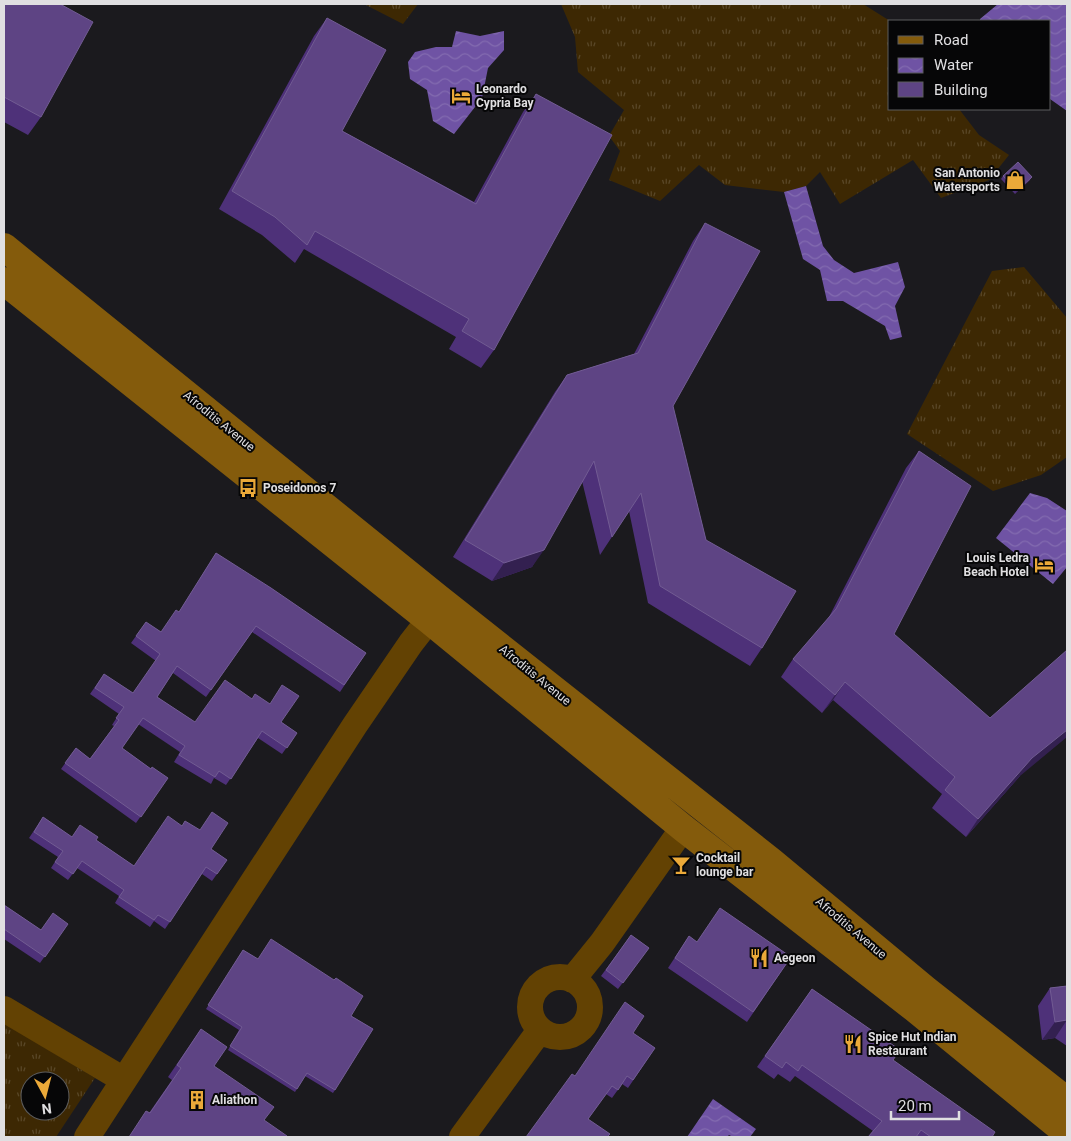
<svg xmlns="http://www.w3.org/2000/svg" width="1071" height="1141" viewBox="0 0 1071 1141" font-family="Roboto,sans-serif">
  <defs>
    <pattern id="grass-tufts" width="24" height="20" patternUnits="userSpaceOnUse" patternTransform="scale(1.25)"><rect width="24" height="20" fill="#3d2803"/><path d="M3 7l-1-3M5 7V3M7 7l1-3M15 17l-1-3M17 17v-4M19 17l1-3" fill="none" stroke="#594727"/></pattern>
    <pattern id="water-waves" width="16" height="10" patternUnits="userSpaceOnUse" patternTransform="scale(1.25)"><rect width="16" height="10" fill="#6f53a4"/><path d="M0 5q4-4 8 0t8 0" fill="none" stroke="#836bb0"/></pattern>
  </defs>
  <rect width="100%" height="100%" fill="#1b1a1e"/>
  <!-- grass -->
  <path fill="url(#grass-tufts)" fill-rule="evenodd" d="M364 4H418L403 24Z
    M561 4H863L890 21V109H959L979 135 1009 155 989 180 941 198 913 160 840 204 820 172 806 186 784 192 725 185 699 165 660 201 609 180 620 151 609 136 624 110 578 72 575 37Z
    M1024 267 1067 318V457L1041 475 993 491 907 434 992 271Z
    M4 1023 95 1078 56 1137H4ZM30 1081H60V1111H30Z"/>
  <!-- water -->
  <path fill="url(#water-waves)" d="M998 4H1067V111L1050 99V21H980V19Z
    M456 31 480 36 504 31V50L488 68 482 98 454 134 433 121 427 90 410 79 408 62 415 52 436 47H452Z
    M806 186 823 246 834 260 854 273 898 262 905 287 895 306 902 337 890 340 885 326 843 301H827L820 270 803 259 784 192Z
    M1030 493 1047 498 1067 511V567L1053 584 996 538Z
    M713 1099 756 1129 750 1137H733L729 1135 727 1137H687Z"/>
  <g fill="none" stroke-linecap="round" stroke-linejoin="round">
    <!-- street -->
    <path stroke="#634203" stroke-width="26" d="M530 1007a30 30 0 1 1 60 0a30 30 0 1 1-60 0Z
      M572 980 602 943 683 828
      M4 1009 124 1080
      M87 1137 355 725 411 643 429 620
      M462 1137 540 1030"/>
    <!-- secondary -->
    <path stroke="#845b0c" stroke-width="28" d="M4 247 438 598 772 862 926 990 1067 1101
      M4 281 429 620 683 828 914 1008 1067 1133"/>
  </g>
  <!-- wall -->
  <path fill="#4e3179" d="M4 4 41 117 28 135 4 122Z
    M327 18 342 131 474 202 523 112 536 94 494 350 481 368 449 349 456 337 304 249 295 263 262 235 219 209 314 36Z
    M1003 176 1030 180 1015 194 1001 179Z
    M705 223 673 406 706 540 762 648 750 666 648 603 629 511 600 555 582 481 532 567 492 581 453 557 555 392 567 375 634 354 693 241Z
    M919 451 894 634 1020 776 966 837 932 808 942 794 833 700 822 713 781 677 793 659 828 619 906 468Z
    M216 553 366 653 340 692 252 632 206 697 173 673 157 697 195 722H281L297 733 282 754 258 738 226 785 214 778 211 784 174 762 180 752 138 724 122 748 151 769 168 778 136 823 61 769 76 748 90 759 114 726 112 725 119 714 90 694 104 674 133 693 156 661 131 643 146 622 161 632 179 612Z
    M43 817 72 837 96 840 134 866 211 849 227 860 212 881 202 874 165 929 154 921 150 927 115 903 119 896 77 868 68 880 51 868 58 857 29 838Z
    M4 905 41 930 68 924 40 963 4 939Z
    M631 935 649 948 618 989 601 976Z
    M689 936 697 942 791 957 747 1022 668 968Z
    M243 950 373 1029 333 1093 305 1076 295 1092 228 1050 239 1030 206 1009Z
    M1067 986V1046L1055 1038 1042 1040 1038 1006 1050 988Z
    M812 989 893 1060 992 1137H868L873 1131 795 1076 790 1082 778 1074 774 1079 757 1067Z
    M201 1029 214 1066 264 1120 149 1113 172 1080 168 1077Z
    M633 1033 655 1048 628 1088 622 1084 612 1098 606 1094 588 1119 526 1137 575 1076Z"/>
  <!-- shaded-wall -->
  <path fill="#332050" d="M1032 177 1030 180 1015 194 1017 191Z
    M544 550 532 567 492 581 504 563Z
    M845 682 833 700 822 713 835 695Z
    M1067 730V737L1020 776 966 837 978 819 1032 758Z
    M1067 1020 1055 1038 1042 1040 1055 1022Z"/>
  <!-- building -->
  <path fill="#5e4484" stroke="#725c93" d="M4 4H60L93 22 41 117 4 97Z
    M327 18 386 50 342 131 476 204 536 94 612 135 494 350 462 331 469 319 315 231 307 245 275 217 232 191Z
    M1018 162 1032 177 1017 191 1003 176Z
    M705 223 760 251 673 406 706 540 796 591 762 648 660 586 641 493 612 537 594 461 544 550 504 563 465 540 567 375 638 353Z
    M919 451 971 486 894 634 990 718 1067 650V730L1032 758 978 819 945 790 955 777 845 682 835 695 793 659 836 609Z
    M216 553 271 588 366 653 344 685 256 626 211 690 177 666 157 697 195 722 225 680 252 699 255 694 270 704 282 685 299 696 281 722 297 733 287 748 262 731 231 779 219 771 215 777 179 755 185 746 143 718 122 748 151 769 152 767 168 778 141 817 65 763 76 748 90 759 119 720 116 718 124 707 95 688 104 674 133 693 160 654 136 636 146 622 161 632 176 610 179 612Z
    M212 812 228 823 211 849 227 860 217 874 206 867 170 922 158 915 154 920 119 897 124 890 82 861 73 874 55 862 63 851 34 832 43 817 72 837 80 825 98 837 96 840 134 866 168 816 182 826 185 821 200 830Z
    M4 905 41 930 53 913 68 924 45 957 4 929Z
    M720 908 791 957 753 1012 675 958 689 936 697 942Z
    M631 935 649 948 623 983 606 970Z
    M271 939 334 980 336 978 363 996 351 1016 373 1029 335 1090 307 1073 297 1089 230 1046 242 1027 208 1005 243 950 258 959Z
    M1067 986V1020L1055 1022 1050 988Z
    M812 989 900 1050 893 1060 995 1132 992 1137H931L921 1130 916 1137H868L882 1121 802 1065 798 1071 786 1062 782 1068 765 1056Z
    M625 1002 644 1016 633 1033 655 1048 633 1080 627 1076 618 1090 612 1086 588 1119 610 1134 607 1137H526L572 1074 575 1076Z
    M201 1029 227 1047 214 1066 274 1107 264 1120 287 1136 286 1137H129L146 1111 150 1113 181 1068 177 1065Z"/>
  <!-- icons -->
  <defs>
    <g id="hotel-bare" transform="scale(1.5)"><path d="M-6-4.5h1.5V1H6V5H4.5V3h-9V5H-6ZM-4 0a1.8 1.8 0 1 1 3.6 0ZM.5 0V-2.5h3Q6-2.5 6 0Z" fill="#eba939" stroke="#060607" stroke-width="2.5" paint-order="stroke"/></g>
    <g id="shop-bare" transform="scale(1.5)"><path d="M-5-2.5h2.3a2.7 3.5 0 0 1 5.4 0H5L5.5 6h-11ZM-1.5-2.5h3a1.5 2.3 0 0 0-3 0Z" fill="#eba939" stroke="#060607" stroke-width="2.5" paint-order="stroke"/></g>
    <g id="bus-bare" transform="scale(1.5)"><path d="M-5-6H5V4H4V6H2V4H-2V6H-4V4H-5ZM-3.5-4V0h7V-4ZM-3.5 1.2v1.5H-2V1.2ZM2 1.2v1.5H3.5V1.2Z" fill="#eba939" stroke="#060607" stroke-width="2.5" paint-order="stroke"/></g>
    <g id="bar-bare" transform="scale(1.5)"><path d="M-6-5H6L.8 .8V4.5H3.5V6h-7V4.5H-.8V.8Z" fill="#eba939" stroke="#060607" stroke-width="2.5" paint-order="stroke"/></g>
    <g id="restaurant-bare" transform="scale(1.5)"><path d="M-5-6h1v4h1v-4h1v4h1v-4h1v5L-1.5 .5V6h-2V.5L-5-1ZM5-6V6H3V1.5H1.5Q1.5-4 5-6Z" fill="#eba939" stroke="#060607" stroke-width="2.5" paint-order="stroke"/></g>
    <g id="building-bare" transform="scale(1.5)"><path d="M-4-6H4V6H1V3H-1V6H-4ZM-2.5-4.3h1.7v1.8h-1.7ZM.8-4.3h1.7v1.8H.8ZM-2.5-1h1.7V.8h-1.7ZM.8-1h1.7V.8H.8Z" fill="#eba939" stroke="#060607" stroke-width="2.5" paint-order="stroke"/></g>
  </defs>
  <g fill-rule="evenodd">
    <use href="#hotel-bare" x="461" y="96"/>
    <use href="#shop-bare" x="1015" y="180"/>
    <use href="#bus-bare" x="248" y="488"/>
    <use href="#hotel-bare" x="1044" y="565"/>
    <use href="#bar-bare" x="681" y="865"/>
    <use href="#restaurant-bare" x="759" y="958"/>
    <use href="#restaurant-bare" x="853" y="1044"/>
    <use href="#building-bare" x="197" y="1100"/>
  </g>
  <g text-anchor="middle" stroke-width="4" stroke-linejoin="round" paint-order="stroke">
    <!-- poi labels -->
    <g font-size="12" font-weight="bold" fill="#e0dfe1" stroke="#060607" text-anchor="start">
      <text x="476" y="93">Leonardo<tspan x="476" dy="14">Cypria Bay</tspan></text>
      <text x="1000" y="177" text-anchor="end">San Antonio<tspan x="1000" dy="14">Watersports</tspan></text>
      <text x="263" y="492">Poseidonos 7</text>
      <text x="1029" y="562" text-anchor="end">Louis Ledra<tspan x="1029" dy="14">Beach Hotel</tspan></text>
      <text x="696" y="862">Cocktail<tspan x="696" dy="14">lounge bar</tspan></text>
      <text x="774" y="962">Aegeon</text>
      <text x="868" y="1041">Spice Hut Indian<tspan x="868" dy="14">Restaurant</tspan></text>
      <text x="212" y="1104">Aliathon</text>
    </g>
    <!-- street labels -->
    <g font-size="12" fill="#e0dfe1" stroke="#060607">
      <text transform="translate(219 421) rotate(39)" y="4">Afroditis Avenue</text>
      <text transform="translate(535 675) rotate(39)" y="4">Afroditis Avenue</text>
      <text transform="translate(851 928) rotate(40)" y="4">Afroditis Avenue</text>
    </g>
  </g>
  <!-- border -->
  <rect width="1071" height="1141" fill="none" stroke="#e0dfe1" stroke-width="10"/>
  <!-- legend -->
  <rect x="888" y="20" width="162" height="90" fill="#060607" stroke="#5d5d5e"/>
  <rect x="898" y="36" width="25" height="8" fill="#845b0c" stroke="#5d5d5e"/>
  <text x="934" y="45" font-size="15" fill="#e0dfe1">Road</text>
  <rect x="898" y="58" width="25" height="15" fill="url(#water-waves)" stroke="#5d5d5e"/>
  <text x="934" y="70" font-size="15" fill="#e0dfe1">Water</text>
  <rect x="898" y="82" width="25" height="15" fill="#5e4484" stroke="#5d5d5e"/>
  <text x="934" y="95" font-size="15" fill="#e0dfe1">Building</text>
  <!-- north arrow -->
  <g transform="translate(45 1096) rotate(173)"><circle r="24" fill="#060607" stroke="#5d5d5e"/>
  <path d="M0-4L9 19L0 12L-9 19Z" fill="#eba939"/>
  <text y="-8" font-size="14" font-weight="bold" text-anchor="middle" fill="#e0dfe1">N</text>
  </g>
  <!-- scale -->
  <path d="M891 1111v8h68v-8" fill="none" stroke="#e0dfe1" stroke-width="2.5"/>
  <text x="898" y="1111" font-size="15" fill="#e0dfe1" stroke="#060607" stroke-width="4" paint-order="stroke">20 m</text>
</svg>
